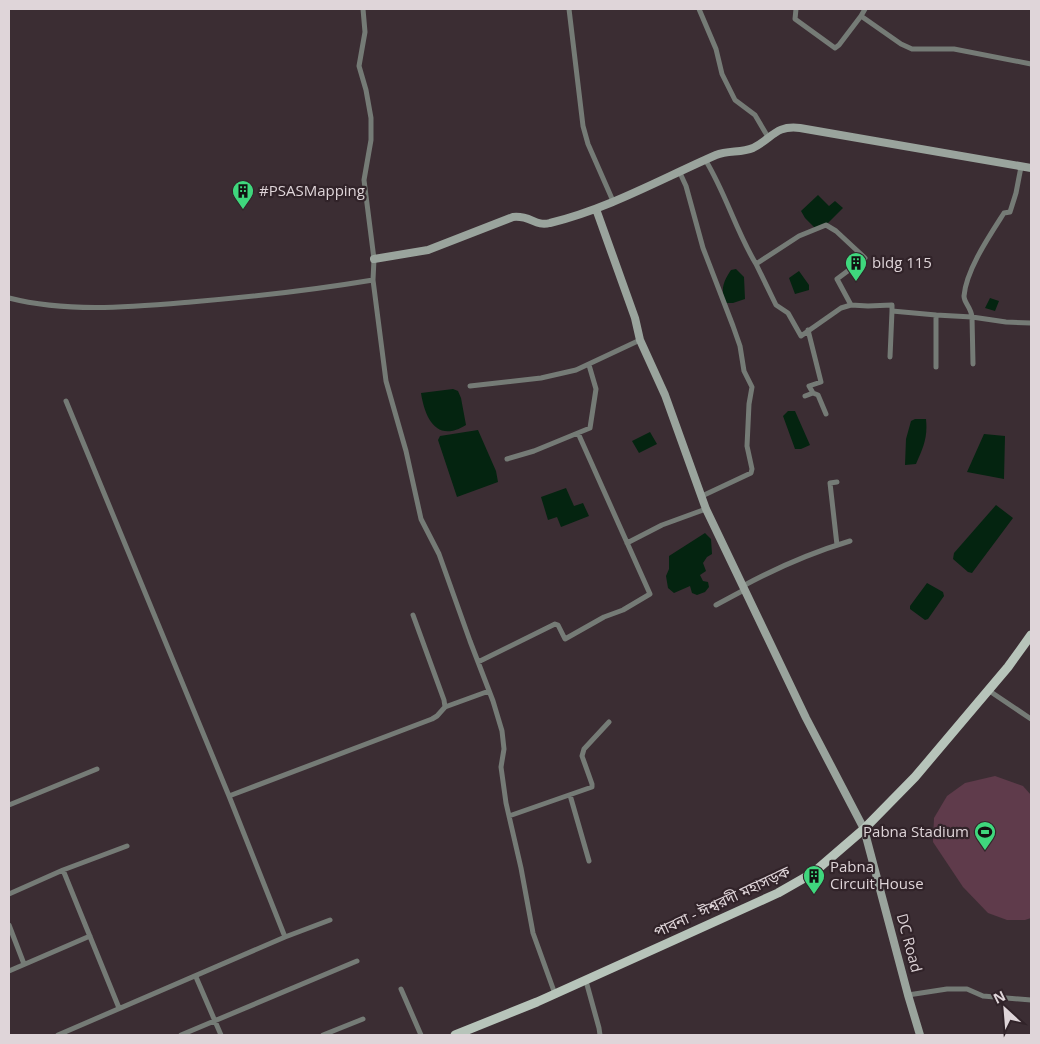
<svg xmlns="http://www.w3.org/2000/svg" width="1040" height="1044" viewBox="0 0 1040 1044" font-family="'Open Sans','Noto Sans Bengali',sans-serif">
  <rect width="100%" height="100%" fill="#3b2d33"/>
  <!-- green -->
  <path fill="#5f3b4b" d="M995 776 1023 786 1031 795V918L1025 920H1007L988 913 963 887 933 842 934 818 947 796 965 783Z"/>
  <!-- water -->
  <path fill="#042410" d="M818 195 829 206 835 201 843 208 827 224 815 228 805 218 801 211Z
    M736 269 744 277 745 299 733 303H726C720 290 723 282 731 270Z
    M799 271 809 285V290L795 294 789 278Z
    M990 298 999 301 995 311 985 308Z
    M453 389 458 391 461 398 466 425C437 443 425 419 421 393Z
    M788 411H795L810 445 801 449H795L783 416Z
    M915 419H926C928 438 923 448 916 464L905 465 906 439 911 421Z
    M478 430 496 471 498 482 457 497 438 440 440 436Z
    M650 432 657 444 639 453 632 441Z
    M984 434 1005 436 1004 479 967 472Z
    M566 488 574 506 583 503 589 516 561 527 557 517 548 520 541 497Z
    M996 505 1013 518 972 573 968 572 953 559 954 553Z
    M705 533 711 539 712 554 707 557 703 563 706 571 700 575 703 581 708 582 709 587 705 592 697 595 692 593 690 586 674 593 668 588 666 576 669 569V556Z
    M927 583 943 592 944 596 928 619 925 620 910 609V606Z"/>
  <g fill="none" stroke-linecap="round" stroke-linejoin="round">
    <!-- street -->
    <path stroke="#757b76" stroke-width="5" d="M569 9 583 126 588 144 613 201
      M699 9 716 49 722 74 735 100 755 115 768 137
      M796 9 795 19 835 48 839 45 861 16
      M865 9 861 16 901 44 912 49H954L1031 64
      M706 161C726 194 736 231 756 264L799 236 826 225 836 231 865 258 837 279 851 305 868 306 892 305V311
      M1021 167 1016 193 1010 212 1004 213C990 235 966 270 964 296 964 303 971 307 972 317L1006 322 1031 323
      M680 173 686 186 703 248 733 326 740 346 744 371 752 387 749 404 747 446 752 469 751 473 702 496
      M756 264 776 305 788 313 801 336 841 308 851 305
      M373 280 386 381 406 451 421 519 439 554 470 641 493 701 502 731 504 749 501 767 506 803 521 868 533 933 555 994
      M9 298C68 313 131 307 191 302 252 297 313 290 373 280L374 259 364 180 371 140V118L366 90 359 66 365 32 363 9
      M890 357 892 311 936 315
      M936 367V315L972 317 973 364
      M470 386 541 378 576 370 640 340
      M813 393 818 395 826 414
      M805 396 813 393 809 386 821 382 808 330
      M66 401 229 796 285 937
      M507 459 534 451 590 428 596 389 589 365
      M837 482 830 483 837 545
      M627 543 662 525 706 509
      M743 586C780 566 810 553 850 541
      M716 605 744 590
      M478 662 555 624 558 625 565 639 604 617 623 610 650 594 578 433
      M988 690 1031 719
      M445 707 489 691
      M570 795 589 861
      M229 796 432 719 437 716 445 707 444 700 413 615
      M9 805 97 769
      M509 816 592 787V784L582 756 584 749 609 722
      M63 870 119 1008
      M9 894 63 870 127 846
      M9 925 24 964
      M9 971 90 936
      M196 977 221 1035
      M586 981 599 1028 600 1035
      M401 989 421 1035
      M908 995 947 989H967L983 996 1031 1000
      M58 1035 285 937 330 920
      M181 1035 357 961
      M323 1035 363 1019"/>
    <!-- secondary -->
    <path stroke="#9aa49d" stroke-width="8" d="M596 209 635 318 640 340 665 395 706 509 806 718 864 829 908 995 920 1035
      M374 259 428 250 513 217C531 215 535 227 550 223 608 209 661 179 716 155 728 150 741 153 753 148 773 138 775 125 800 128L1031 168"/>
    <!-- primary -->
    <path stroke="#b7c4ba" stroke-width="9" d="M455 1035 537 1002 670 942 778 893 813 873 864 829 915 777 1008 667 1031 635"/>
  </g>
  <!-- icons -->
  <defs>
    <g id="building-pin" transform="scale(1.125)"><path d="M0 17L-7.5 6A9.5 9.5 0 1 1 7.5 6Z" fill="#3fd77d" stroke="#312329"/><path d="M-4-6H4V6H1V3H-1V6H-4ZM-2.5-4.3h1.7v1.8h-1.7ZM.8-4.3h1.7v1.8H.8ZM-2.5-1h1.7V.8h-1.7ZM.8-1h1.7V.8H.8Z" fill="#111"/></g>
    <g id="stadium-pin" transform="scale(1.125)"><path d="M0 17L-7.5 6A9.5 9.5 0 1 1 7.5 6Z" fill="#3fd77d" stroke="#312329"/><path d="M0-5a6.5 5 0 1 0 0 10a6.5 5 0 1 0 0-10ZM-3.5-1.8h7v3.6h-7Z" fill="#111"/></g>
  </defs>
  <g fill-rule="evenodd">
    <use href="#building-pin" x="243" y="191"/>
    <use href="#building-pin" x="856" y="263"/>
    <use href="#stadium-pin" x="985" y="832"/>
    <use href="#building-pin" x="814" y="876"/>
  </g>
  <g text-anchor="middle" stroke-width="4.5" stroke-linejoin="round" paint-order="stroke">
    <!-- poi labels -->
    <g font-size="15" fill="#dfd5d9" stroke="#312329" text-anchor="start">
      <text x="259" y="196">#PSASMapping</text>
      <text x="872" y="268">bldg 115</text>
      <text x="969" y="837" text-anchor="end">Pabna Stadium</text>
      <text x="830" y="872">Pabna<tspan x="830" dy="17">Circuit House</tspan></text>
    </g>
    <!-- street labels -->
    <g font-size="15" fill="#dfd5d9" stroke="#312329">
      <text transform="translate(722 902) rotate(-25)" y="5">পাবনা - ঈশ্বরদী মহাসড়ক</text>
      <text transform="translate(909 943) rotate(75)" y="5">DC Road</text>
    </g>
  </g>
  <!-- border -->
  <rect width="1040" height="1044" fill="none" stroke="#dfd5d9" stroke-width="20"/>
  <!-- north arrow -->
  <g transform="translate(1005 1009) rotate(334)" stroke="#312329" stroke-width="4" paint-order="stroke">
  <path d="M0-4L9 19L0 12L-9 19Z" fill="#dfd5d9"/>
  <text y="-8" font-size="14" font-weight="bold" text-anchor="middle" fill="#dfd5d9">N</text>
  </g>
</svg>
